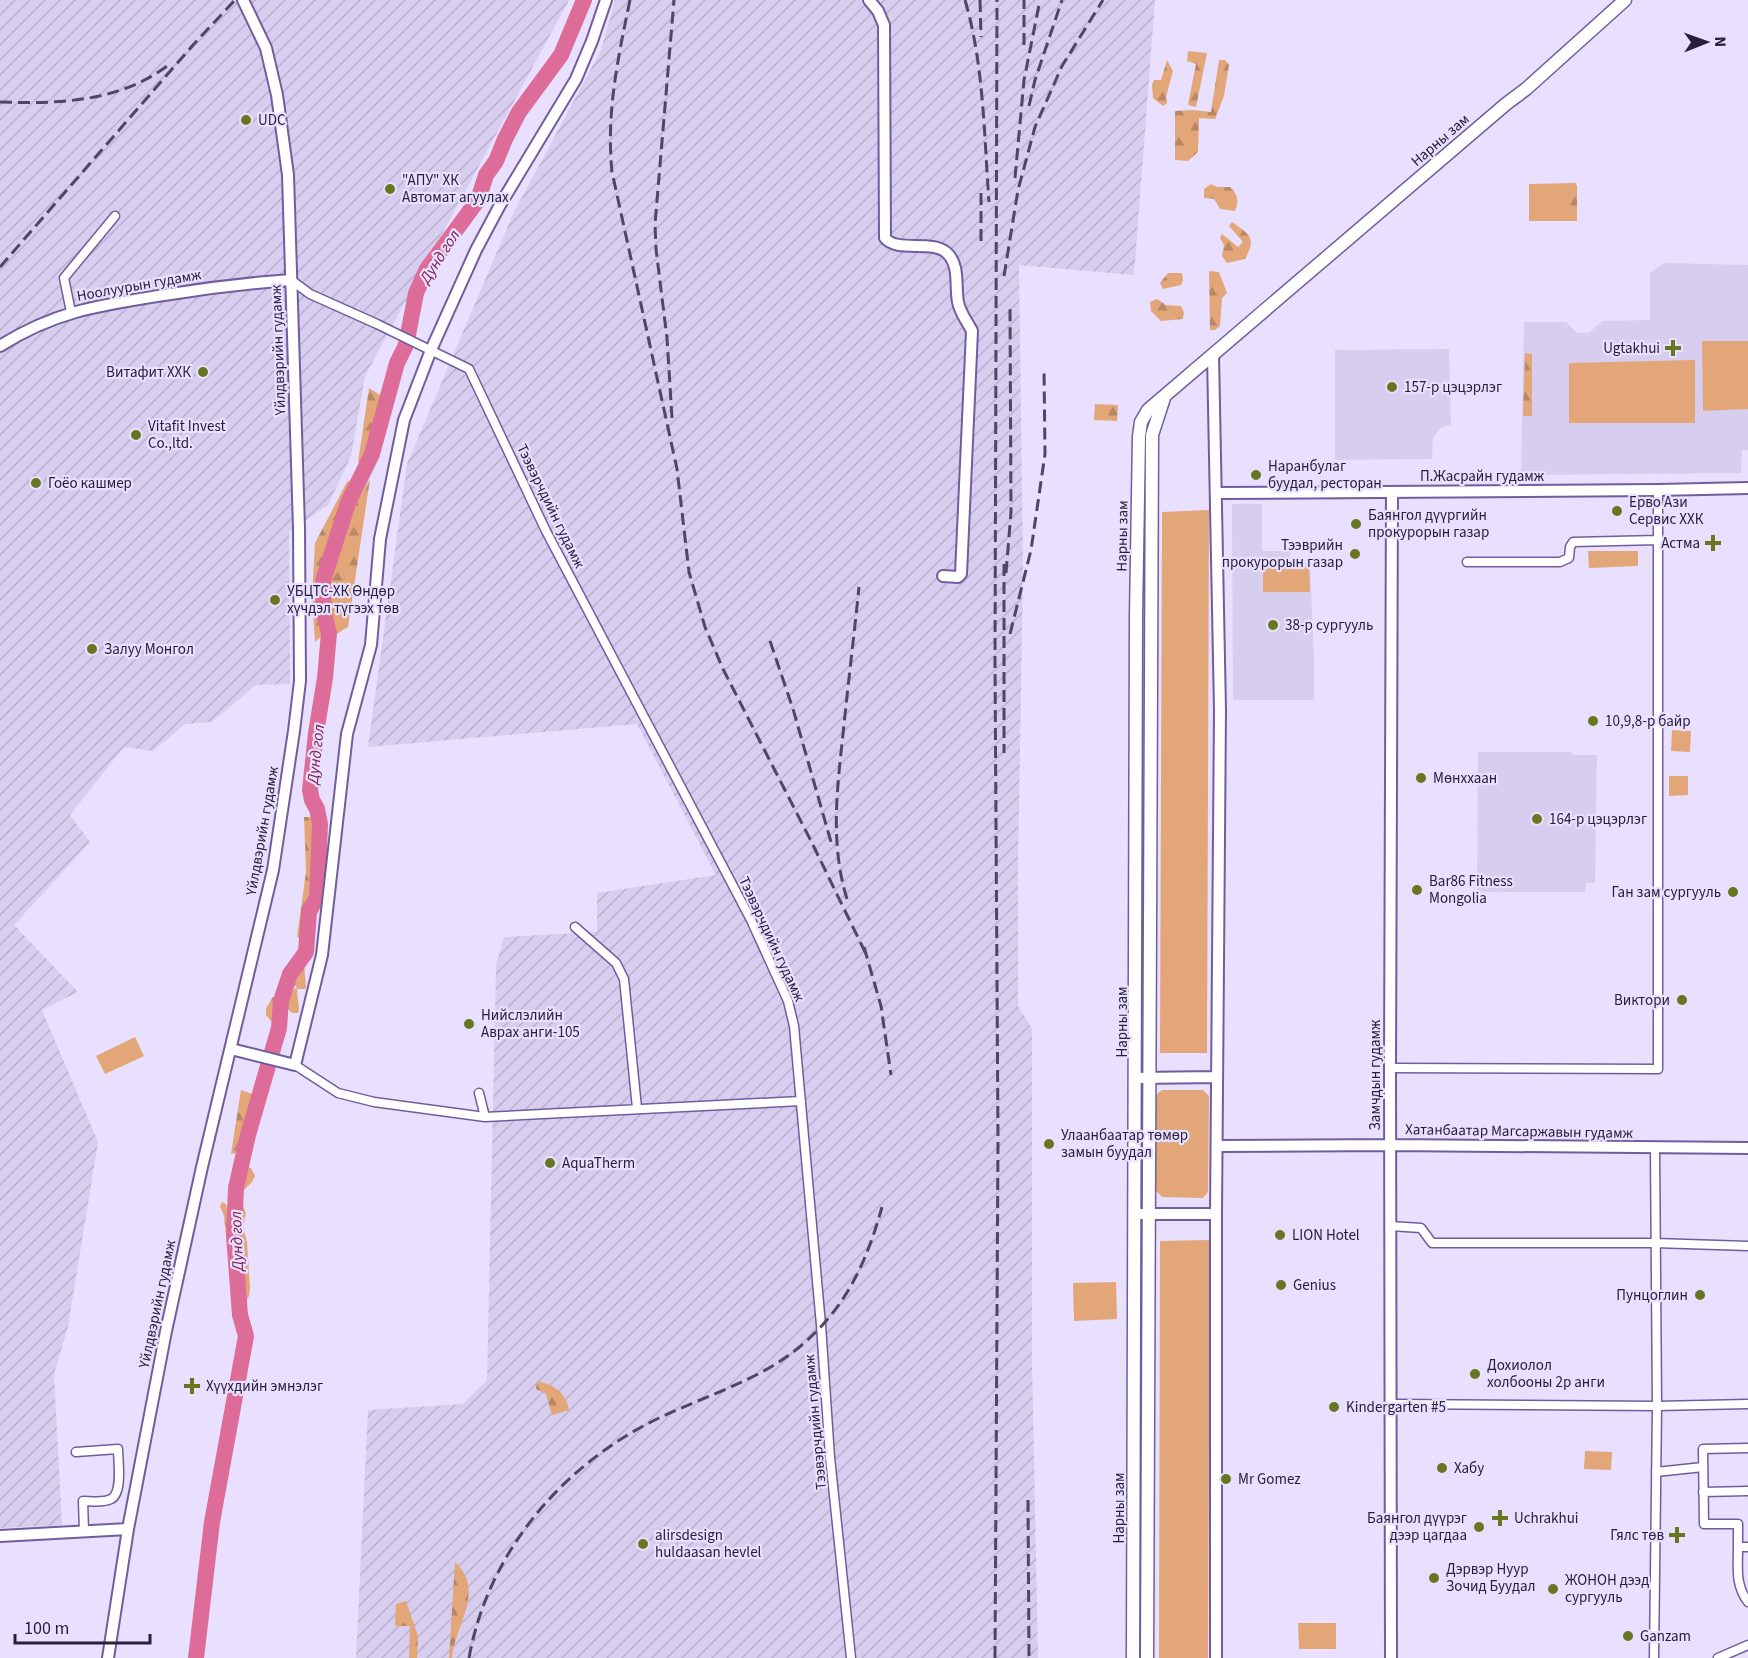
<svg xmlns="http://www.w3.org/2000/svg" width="1748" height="1658" viewBox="0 0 1748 1658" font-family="'Source Sans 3',sans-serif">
  <defs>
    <pattern id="industrial-furrows" width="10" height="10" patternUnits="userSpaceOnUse" patternTransform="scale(1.5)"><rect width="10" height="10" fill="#d7ceef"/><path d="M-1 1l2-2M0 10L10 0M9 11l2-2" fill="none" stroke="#b9b1ce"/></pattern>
    <pattern id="forest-firs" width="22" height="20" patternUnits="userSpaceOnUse" patternTransform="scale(1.5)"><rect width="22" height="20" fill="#e3a678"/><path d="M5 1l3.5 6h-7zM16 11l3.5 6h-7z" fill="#b88764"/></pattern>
  </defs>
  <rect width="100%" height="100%" fill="#e8e0fe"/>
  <!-- built -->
  <path fill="#d7ceef" d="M1664 263 1748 265V450H1742L1741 473 1521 475 1524 322H1566L1577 333H1588L1603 321 1650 320V273Z
    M1449 349 1451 425 1442 427 1433 438 1432 459 1335 460V350Z
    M1232 504H1262V551H1290L1289 564H1310L1314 658V700H1233Z
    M1478 752H1572L1573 755H1597L1595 883H1586L1585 892H1477Z"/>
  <!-- industrial -->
  <path fill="url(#industrial-furrows)" d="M0 0H569L365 376 351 456 328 505 289 532 290 684 256 685 212 722 185 724 153 751 124 747 70 815 90 842 14 925 78 992 42 1010 98 1142 68 1327 54 1374 62 1525 0 1528Z
    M615 0H1155L1134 275 1019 265 1023 568 1018 867V1006L1032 1029V1361L1038 1658H356L368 1410 463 1404 487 1380 496 966 504 937 597 932V893L716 875 637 724 368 747 407 464 513 214 601 50Z"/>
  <!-- green -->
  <path fill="#e3a678" d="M1576 183 1577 221H1529V184Z
    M1702 341H1748V409L1703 411Z
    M1695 360V423H1569V363Z
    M1209 510 1207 1053H1160L1162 512Z
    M1588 551H1638V566L1589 568Z
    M1309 567 1310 592H1263V568Z
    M1672 730 1691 731 1690 752 1671 751Z
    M1669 776H1688V795L1669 796Z
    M135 1037 144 1056 105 1074 96 1056Z
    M1162 1090H1203L1209 1096 1208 1192 1203 1198 1162 1197 1156 1191V1095Z
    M1210 1240 1208 1658H1159L1160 1241Z
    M1116 1282 1117 1319 1074 1321 1073 1283Z
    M1585 1451 1612 1452 1611 1470 1584 1469Z
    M1298 1623H1336V1649H1299Z"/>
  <!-- forest -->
  <path fill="url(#forest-firs)" d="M1188 51 1207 53 1196 107 1188 105 1196 64 1187 61Z
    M1167 60 1173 71 1166 97 1167 103 1163 106 1153 98 1152 85 1154 80H1161Z
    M1219 60H1225L1229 65 1224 96 1215 119 1199 118 1198 152 1188 161 1175 160V111L1193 110 1211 112Z
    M1211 184 1217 187H1230C1238 194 1239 201 1235 211L1220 209 1214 199 1204 198V189Z
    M1569 185H1577V214H1569Z
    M1232 222C1250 235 1257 237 1245 259L1227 263 1222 256 1224 245 1220 238 1222 234 1238 247 1243 242 1229 226Z
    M1209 271 1219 272 1227 293 1222 298 1220 326 1215 330H1210Z
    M1168 273H1182L1183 280 1181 285 1163 289 1160 283Z
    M1157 299 1166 305 1181 306 1184 312 1183 319 1161 321 1151 311 1150 302Z
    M1525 353 1532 354V416H1523Z
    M369 388 380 395 375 431 364 464 358 462Z
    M1095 404 1118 405 1117 421 1094 420Z
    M356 478C342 508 318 570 319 602 320 613 323 624 324 634L315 642 312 596 315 543 347 482Z
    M370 479 348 627 333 636C331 625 328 612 327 600 325 566 352 508 370 479Z
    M304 817H316L315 887 303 939 297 937 306 872Z
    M304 965 306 987 305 989H297L299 1010 298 1013H292L287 1007 288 1000 294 989 297 988 294 984 295 977 301 966Z
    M276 996 278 1018 276 1020 271 1021 266 1015V1008L273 997Z
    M241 1090 252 1094 246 1139 242 1152 231 1154Z
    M246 1167 251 1168 255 1176 252 1182 243 1191H240L241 1178Z
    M222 1202 226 1204 231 1231 235 1291 230 1274 224 1216 220 1206Z
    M238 1203 243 1206 246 1213 243 1227 247 1242 250 1288 249 1296 246 1301 242 1299 237 1249Z
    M537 1381C554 1385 566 1392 569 1410L552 1415 546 1394 536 1389Z
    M455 1562C486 1591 455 1624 452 1658H449Z
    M406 1601 418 1636 417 1658H409L410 1626H395L396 1604Z"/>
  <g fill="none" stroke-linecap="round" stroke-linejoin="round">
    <!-- river -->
    <path stroke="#dd6d98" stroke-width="16" d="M196 1658 212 1522 246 1336 240 1315 234 1235 236 1188 248 1135 279 1028 281 1001 290 974 306 952 309 912 317 897 320 824 317 809 312 800 310 790 316 733 325 678 329 633 324 614 323 581 348 503 372 454 397 363 406 345 416 293 427 269 478 200 486 175 496 161 505 139 519 112 561 55 584 0"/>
    <!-- street casing -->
    <g stroke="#715d9e" stroke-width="11">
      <path id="street" d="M291 280 310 294 377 324 469 369 546 531 751 920 788 1001 794 1026 821 1325 830 1457 851 1658
        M71 312 64 278 115 216
        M1467 562H1560L1569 558 1570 547 1573 542 1658 540
        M575 927 616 963 624 979 637 1108
        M295 1065 338 1093 374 1102 485 1117 801 1101
        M1390 1068 1658 1069V490
        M479 1093 485 1117
        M1390 1226 1421 1228 1432 1243H1655L1748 1246
        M1391 1404 1657 1406 1748 1404
        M1748 1448 1703 1449 1704 1524H1738V1547H1748
        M76 1452 118 1449C118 1461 123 1493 111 1499 104 1503 91 1501 83 1501L84 1531
        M1656 1472 1703 1467
        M1703 1492 1748 1491
        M1738 1547C1738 1568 1735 1585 1748 1602
        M1654 1658 1657 1406 1655 1148
        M1718 1658 1748 1645"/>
    </g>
    <!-- secondary casing -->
    <g stroke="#715d9e" stroke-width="14">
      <path id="secondary" d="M869 0 878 11 884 25 885 238C897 253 932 239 947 253 960 265 955 287 958 302 960 313 967 321 972 331L961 574 958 577 943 576
        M0 346C55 311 101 305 164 295 206 288 248 283 291 280
        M1213 355 1220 710 1216 1214V1658
        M1217 493 1658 490 1748 488
        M231 1049 295 1065 322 955 347 734 371 645 380 539 404 420 431 350 476 250 500 205 576 79 592 41 606 0
        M1137 1078 1217 1077
        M1217 1146 1390 1145 1748 1148
        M1136 1214H1216
        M0 1536 128 1529
        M108 1658 128 1529 166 1331 202 1167 273 870 294 731 300 681 299 528 288 175 277 95 266 48 243 0
        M1391 1658 1390 1068 1392 492"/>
    </g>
    <!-- primary casing -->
    <g stroke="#715d9e" stroke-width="15">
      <path id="primary" d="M1133 1658 1136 616 1139 436 1141 422 1148 410 1506 104 1526 89 1625 0
        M1147 1658 1152 435 1164 398"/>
    </g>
    <!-- street -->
    <use href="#street" stroke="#fff" stroke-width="8"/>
    <!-- secondary -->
    <use href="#secondary" stroke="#fff" stroke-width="10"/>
    <!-- primary -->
    <use href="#primary" stroke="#fff" stroke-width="12"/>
    <!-- rail -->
    <path stroke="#4e4662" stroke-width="3" stroke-dasharray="12 6" stroke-linecap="butt" d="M630 0C618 58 606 113 612 172L677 469 689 572 705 627 723 669 811 841 866 954
      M965 0C984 65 984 135 989 202
      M980 0 981 37
      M1024 45V0
      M0 102C60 104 122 102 171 63
      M1029 106 1035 80 1062 0
      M1015 178 1024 80 1040 0
      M981 241V190
      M0 267 193 45 235 0
      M1004 276 1018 190 1035 127 1062 66 1103 0
      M672 418 667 338 656 249 655 224 674 0
      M1004 564V753
      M1006 573 1011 512 1010 306
      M1010 634 1031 550 1045 454 1044 368
      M770 641 793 709 831 842
      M847 899C830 844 837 790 843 734 848 685 854 636 859 587
      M864 947 881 1006 891 1075
      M1028 1500 1029 1658
      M469 1658C488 1552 563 1464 659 1418 705 1396 757 1381 797 1349 845 1310 866 1264 882 1207
      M995 1658 998 1140 995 663 997 0"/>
  </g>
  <!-- markers -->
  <g fill="#697621" stroke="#e8e0fe" stroke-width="2">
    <circle cx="246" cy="120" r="6"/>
    <circle cx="390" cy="189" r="6"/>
    <path d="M1670 339h6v6h6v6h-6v6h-6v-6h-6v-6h6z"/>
    <circle cx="203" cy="372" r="6"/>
    <circle cx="1392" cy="387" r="6"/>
    <circle cx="136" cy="435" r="6"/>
    <circle cx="1256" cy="475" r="6"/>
    <circle cx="36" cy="483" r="6"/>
    <circle cx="1617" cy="511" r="6"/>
    <circle cx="1356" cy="524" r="6"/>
    <path d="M1710 534h6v6h6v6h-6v6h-6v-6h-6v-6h6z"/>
    <circle cx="1355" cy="554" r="6"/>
    <circle cx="275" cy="600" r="6"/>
    <circle cx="1273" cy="625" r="6"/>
    <circle cx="92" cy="649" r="6"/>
    <circle cx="1593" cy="721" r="6"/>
    <circle cx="1421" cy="778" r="6"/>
    <circle cx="1537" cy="819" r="6"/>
    <circle cx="1417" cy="890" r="6"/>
    <circle cx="1733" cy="892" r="6"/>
    <circle cx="1682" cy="1000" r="6"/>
    <circle cx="469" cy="1024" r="6"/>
    <circle cx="1049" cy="1144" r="6"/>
    <circle cx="550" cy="1163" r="6"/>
    <circle cx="1280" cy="1235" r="6"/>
    <circle cx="1281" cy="1285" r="6"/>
    <circle cx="1700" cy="1295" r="6"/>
    <circle cx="1475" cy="1374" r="6"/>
    <path d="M189 1377h6v6h6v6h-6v6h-6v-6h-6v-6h6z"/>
    <circle cx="1334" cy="1407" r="6"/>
    <circle cx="1442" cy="1468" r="6"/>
    <circle cx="1226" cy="1479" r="6"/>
    <path d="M1497 1509h6v6h6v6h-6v6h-6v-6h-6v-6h6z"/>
    <circle cx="1479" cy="1527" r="6"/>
    <path d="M1674 1526h6v6h6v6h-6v6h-6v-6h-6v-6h6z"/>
    <circle cx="643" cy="1544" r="6"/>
    <circle cx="1434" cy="1578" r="6"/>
    <circle cx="1553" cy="1589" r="6"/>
    <circle cx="1628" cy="1636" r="6"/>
  </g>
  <g text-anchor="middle" stroke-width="4.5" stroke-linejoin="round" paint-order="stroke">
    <!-- poi labels -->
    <g font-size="15" fill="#28203b" stroke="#e8e0fe" text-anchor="start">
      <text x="258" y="125">UDC</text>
      <text x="402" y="185">"АПУ" ХК<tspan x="402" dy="17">Автомат агуулах</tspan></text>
      <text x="1660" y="353" text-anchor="end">Ugtakhui</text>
      <text x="191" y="377" text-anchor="end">Витафит ХХК</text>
      <text x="1404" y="392">157-р цэцэрлэг</text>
      <text x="148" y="431">Vitafit Invest<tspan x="148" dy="17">Co.,ltd.</tspan></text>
      <text x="1268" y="471">Наранбулаг<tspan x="1268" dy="17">буудал, ресторан</tspan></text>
      <text x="48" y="488">Гоёо кашмер</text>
      <text x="1629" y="507">Ерво Ази<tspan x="1629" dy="17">Сервис ХХК</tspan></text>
      <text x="1368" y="520">Баянгол дүүргийн<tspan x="1368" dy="17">прокурорын газар</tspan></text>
      <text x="1700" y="548" text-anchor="end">Астма</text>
      <text x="1343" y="550" text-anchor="end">Тээврийн<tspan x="1343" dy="17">прокурорын газар</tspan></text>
      <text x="287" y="596">УБЦТС-ХК Өндөр<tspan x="287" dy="17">хүчдэл түгээх төв</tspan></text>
      <text x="1285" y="630">38-р сургууль</text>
      <text x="104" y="654">Залуу Монгол</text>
      <text x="1605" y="726">10,9,8-р байр</text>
      <text x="1433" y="783">Мөнххаан</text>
      <text x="1549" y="824">164-р цэцэрлэг</text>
      <text x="1429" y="886">Bar86 Fitness<tspan x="1429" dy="17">Mongolia</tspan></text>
      <text x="1721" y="897" text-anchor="end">Ган зам сургууль</text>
      <text x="1670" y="1005" text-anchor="end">Виктори</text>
      <text x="481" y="1020">Нийслэлийн<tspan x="481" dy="17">Аврах анги-105</tspan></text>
      <text x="1061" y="1140">Улаанбаатар төмөр<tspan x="1061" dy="17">замын буудал</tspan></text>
      <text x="562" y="1168">AquaTherm</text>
      <text x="1292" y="1240">LION Hotel</text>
      <text x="1293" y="1290">Genius</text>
      <text x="1688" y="1300" text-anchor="end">Пунцоглин</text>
      <text x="1487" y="1370">Дохиолол<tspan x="1487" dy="17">холбооны 2р анги</tspan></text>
      <text x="206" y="1391">Хүүхдийн эмнэлэг</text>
      <text x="1346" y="1412">Kindergarten #5</text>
      <text x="1454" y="1473">Хабу</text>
      <text x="1238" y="1484">Mr Gomez</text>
      <text x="1467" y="1523" text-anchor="end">Баянгол дүүрэг<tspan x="1467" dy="17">дээр цагдаа</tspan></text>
      <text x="1514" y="1523">Uchrakhui</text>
      <text x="655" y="1540">alirsdesign<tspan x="655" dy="17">huldaasan hevlel</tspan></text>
      <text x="1664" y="1540" text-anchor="end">Гялс төв</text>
      <text x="1446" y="1574">Дэрвэр Нуур<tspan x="1446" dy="17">Зочид Буудал</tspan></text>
      <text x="1565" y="1585">ЖОНОН дээд<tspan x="1565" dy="17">сургууль</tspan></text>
      <text x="1640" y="1641">Ganzam</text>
    </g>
    <!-- street labels -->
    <g font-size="15" fill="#28203b" stroke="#e8e0fe">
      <text transform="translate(1440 140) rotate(-41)" y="5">Нарны зам</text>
      <text transform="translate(139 285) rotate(-10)" y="5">Ноолуурын гудамж</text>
      <text transform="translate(278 350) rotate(-92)" y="5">Yйлдвэрийн гудамж</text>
      <text x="1482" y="481">П.Жасрайн гудамж</text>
      <text transform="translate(551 506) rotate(64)" y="5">Тээвэрчдийн гудамж</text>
      <text transform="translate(1122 536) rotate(-89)" y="5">Нарны зам</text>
      <text transform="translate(262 831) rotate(-80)" y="5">Yйлдвэрийн гудамж</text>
      <text transform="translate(772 939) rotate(65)" y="5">Тээвэрчдийн гудамж</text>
      <text transform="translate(1122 1022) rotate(-90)" y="5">Нарны зам</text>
      <text transform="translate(1375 1075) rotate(-90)" y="5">Замчдын гудамж</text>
      <text transform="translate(1519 1131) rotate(1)" y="5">Хатанбаатар Магсаржавын гудамж</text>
      <text transform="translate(157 1304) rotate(-78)" y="5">Yйлдвэрийн гудамж</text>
      <text transform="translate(815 1422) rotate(-95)" y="5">Тээвэрчдийн гудамж</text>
      <text transform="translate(1119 1508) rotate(-90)" y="5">Нарны зам</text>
    </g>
    <!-- water labels -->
    <g font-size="16" font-style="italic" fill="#811b4a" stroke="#e8e0fe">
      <text transform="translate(439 256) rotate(-57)" y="6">Дунд гол</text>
      <text transform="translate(315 754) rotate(-84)" y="6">Дунд гол</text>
      <text transform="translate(236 1241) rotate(-92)" y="6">Дунд гол</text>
    </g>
  </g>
  <!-- north arrow -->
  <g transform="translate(1706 42) rotate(89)" stroke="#e8e0fe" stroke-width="4.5" paint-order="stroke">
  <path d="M0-4.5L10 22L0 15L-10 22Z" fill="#28203b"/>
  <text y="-9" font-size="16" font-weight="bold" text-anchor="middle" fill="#28203b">N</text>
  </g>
  <!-- scale -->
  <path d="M15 1634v9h135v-9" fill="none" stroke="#28203b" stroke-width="3"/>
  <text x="24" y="1634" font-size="18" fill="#28203b" stroke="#e8e0fe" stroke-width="4.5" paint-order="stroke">100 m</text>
</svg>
